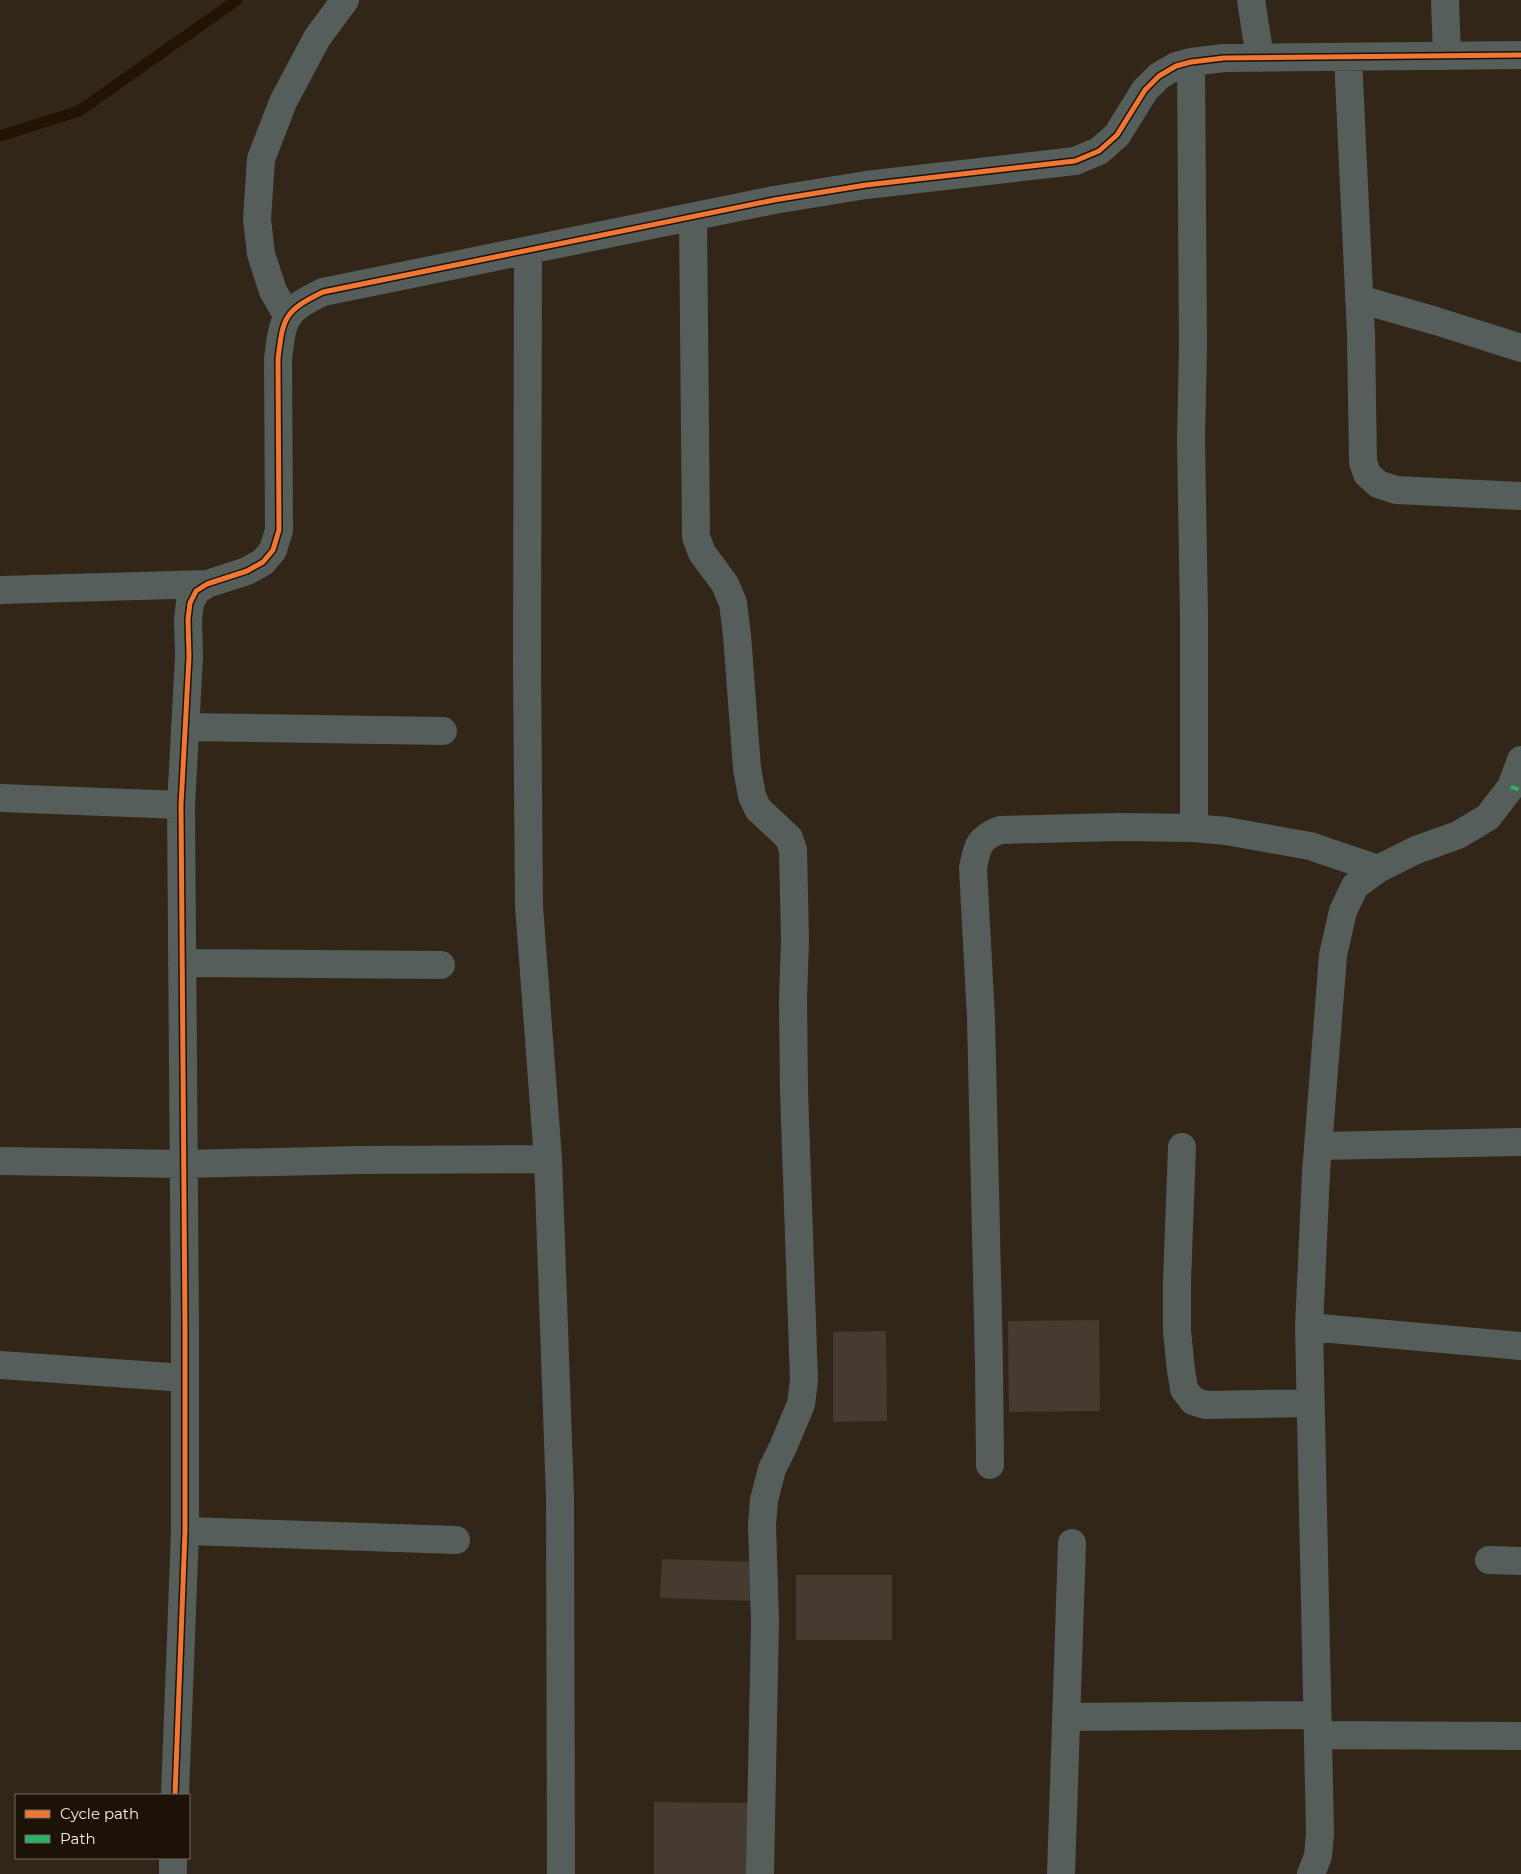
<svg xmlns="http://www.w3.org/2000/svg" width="1521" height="1874" viewBox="0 0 1521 1874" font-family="Montserrat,sans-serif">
  <rect width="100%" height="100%" fill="#322618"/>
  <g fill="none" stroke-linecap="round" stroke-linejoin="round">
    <!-- stream -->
    <path stroke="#231303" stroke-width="11" d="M0 136 79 111 237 0"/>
  </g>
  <!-- building -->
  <path fill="#463b30" d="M1099 1320 1100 1411 1009 1412 1008 1321Z
    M886 1331 887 1421 833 1422V1332Z
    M662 1559 758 1562 756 1601 660 1598Z
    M796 1575H892V1640H796Z
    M654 1802 751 1803V1874H654Z"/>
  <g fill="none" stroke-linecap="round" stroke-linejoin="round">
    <!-- minor -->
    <path stroke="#555e5b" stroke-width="28" d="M1251 0 1260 58
      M1445 0 1447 56
      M1348 57 1361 335 1363 462 1367 474 1378 484 1396 490 1521 496
      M1191 62 1193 347 1191 440 1194 615V828
      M693 217 696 537 702 553 725 584 733 603 737 635 747 768 752 796 758 809 789 838 793 850 795 940 793 999 794 1091 804 1380 801 1404 783 1447 772 1469 764 1500 762 1525 765 1621 760 1874
      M528 251 527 666 529 906 548 1159 560 1497 561 1874
      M1359 299 1436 321 1521 348
      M287 315 273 291 261 254 257 219 261 159 283 102 317 38 345 0
      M0 590 207 584
      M185 727 443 731
      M0 798 181 805
      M182 963 441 965
      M1318 1146 1521 1142
      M1182 1147 1177 1282V1331L1181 1370 1184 1389 1193 1401 1206 1405 1310 1403
      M0 1161 183 1164 360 1160 548 1159
      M1309 1327 1521 1346
      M0 1365 185 1378
      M990 1465 989 1363 981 1018 973 868C977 846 979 838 1000 830L1120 827 1194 828 1226 831 1310 846 1378 869
      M185 1531 456 1540
      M1489 1560 1521 1561
      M1066 1717 1317 1715
      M1318 1735 1521 1736
      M175 1795 185 1531V1326L181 805 189 657 188 619 190 603 196 591 207 584 247 571 263 562 273 550 279 530 278 359C283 317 284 311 323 292L774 200 866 185 1075 161 1099 151 1117 135 1145 90 1159 76 1176 66 1191 62 1224 58 1521 55
      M173 1874V1858
      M1061 1874 1072 1543
      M1311 1874 1318 1856 1320 1833 1309 1327 1316 1173 1333 955 1343 911 1355 886 1378 869 1416 850 1458 835 1488 817 1511 787 1521 760"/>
    <!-- quiet -->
    <path stroke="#2db169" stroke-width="4" stroke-dasharray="8 4" stroke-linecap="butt" d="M1511 787 1521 790"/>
    <!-- cycleway casing -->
    <g stroke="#1c1208" stroke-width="8">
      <path id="cycleway" d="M175 1795 185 1531V1326L181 805 189 657 188 619 190 603 196 591 207 584 247 571 263 562 273 550 279 530 278 359C283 317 284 311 323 292L774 200 866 185 1075 161 1099 151 1117 135 1145 90 1159 76 1176 66 1191 62 1224 58 1521 55"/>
    </g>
    <!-- cycleway -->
    <use href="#cycleway" stroke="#f07635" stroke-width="5"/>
  </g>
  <!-- legend -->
  <rect x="15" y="1794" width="175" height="65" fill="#1c1208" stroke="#75695e"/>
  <rect x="25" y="1810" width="25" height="8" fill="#f07635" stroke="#75695e"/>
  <text x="60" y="1819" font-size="15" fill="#fbecde">Cycle path</text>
  <rect x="25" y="1835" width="25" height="8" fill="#2db169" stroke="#75695e"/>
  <text x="60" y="1844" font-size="15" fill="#fbecde">Path</text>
</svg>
